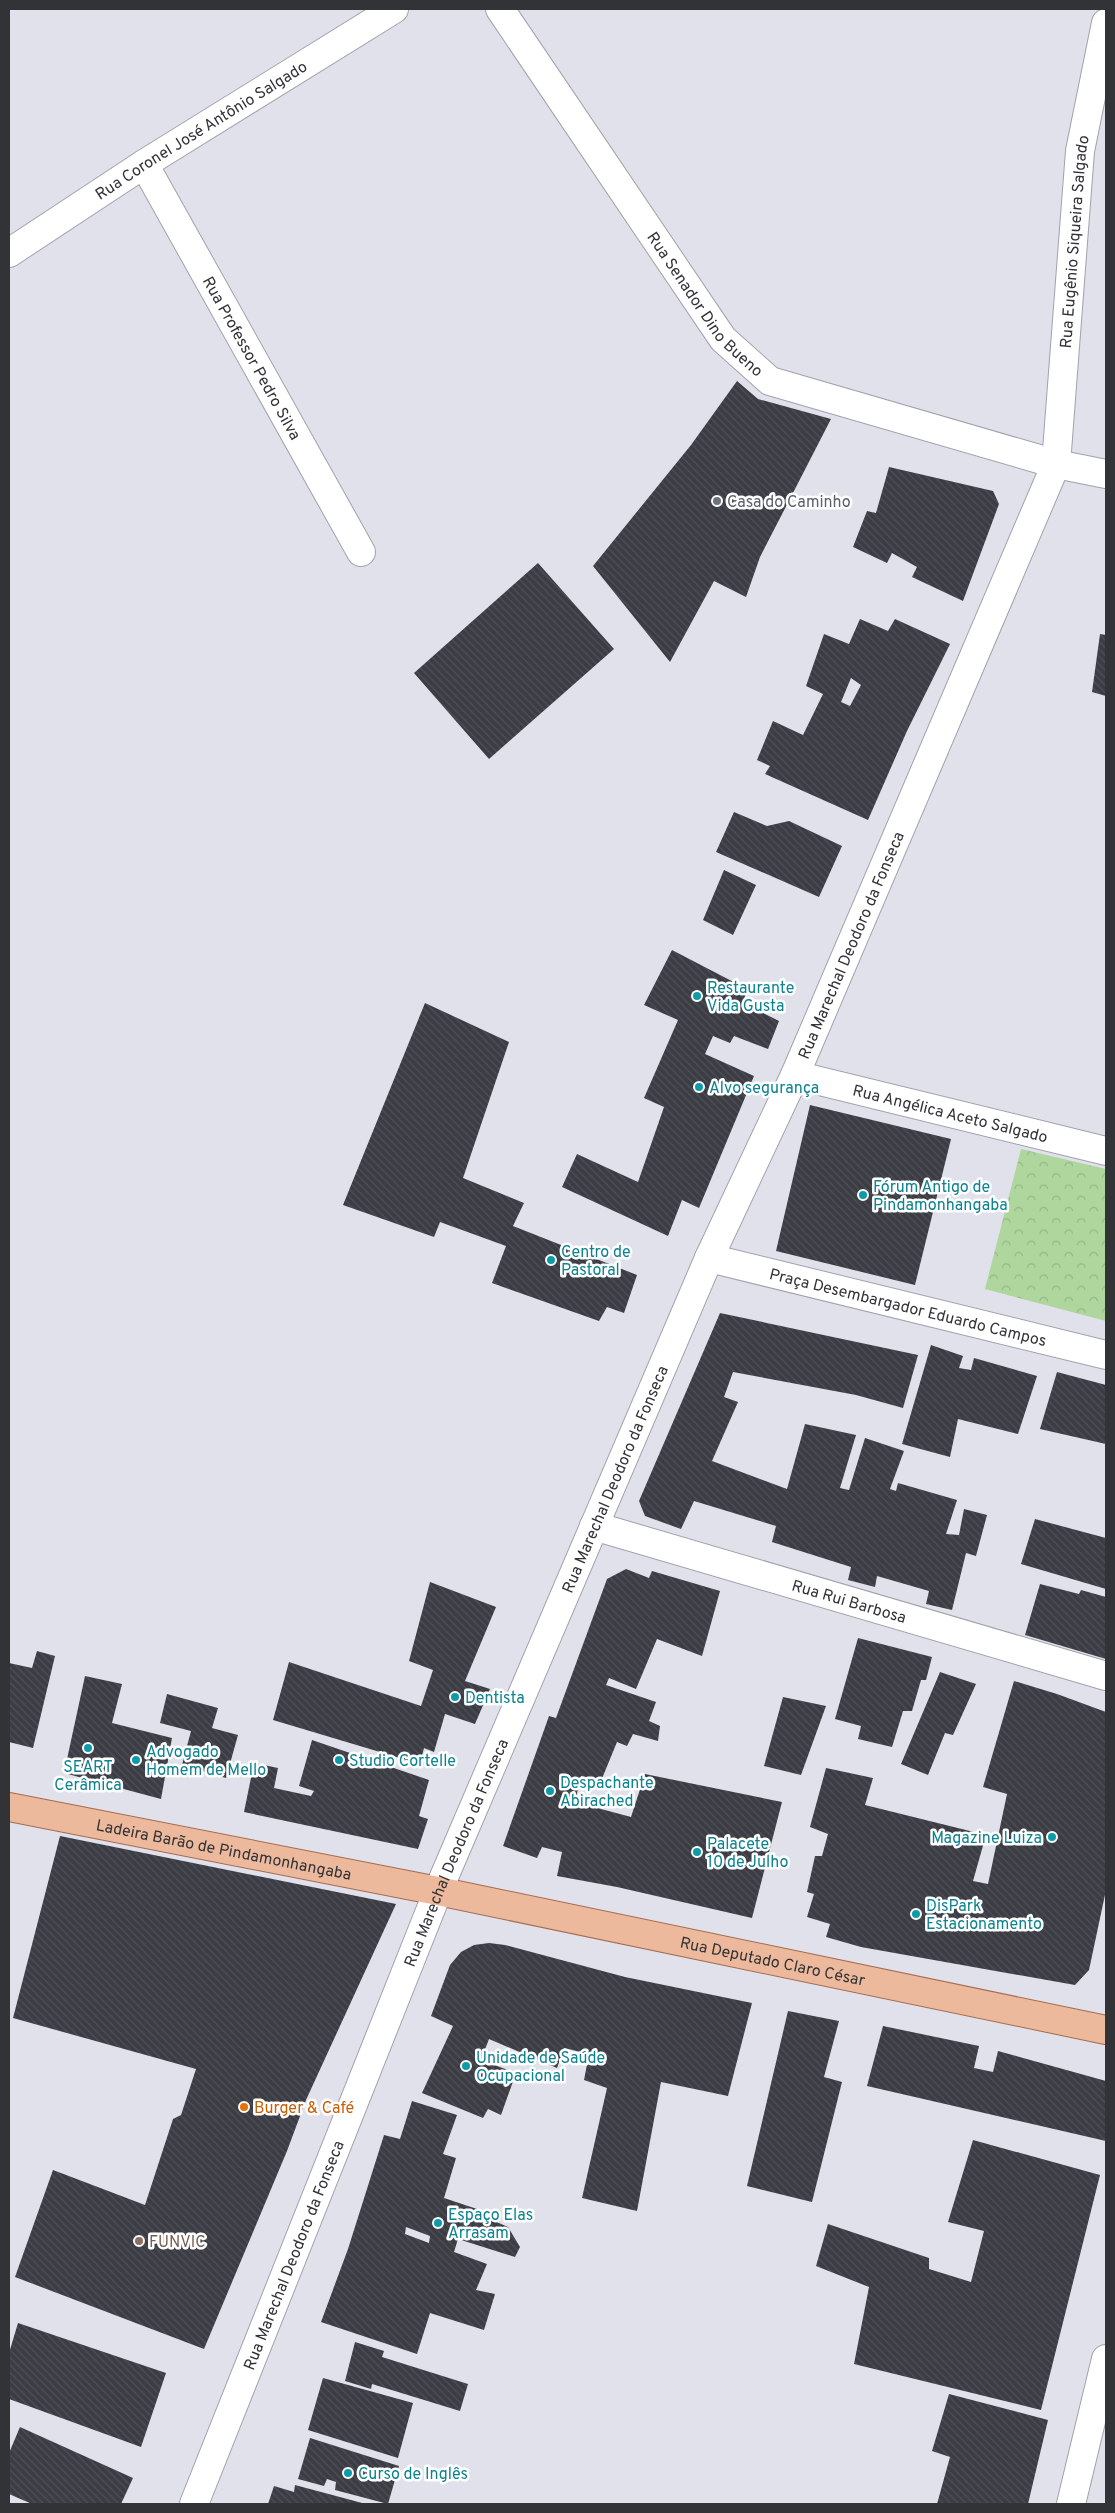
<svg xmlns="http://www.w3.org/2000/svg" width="1115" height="2513" viewBox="0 0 1115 2513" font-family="Overpass,sans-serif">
  <defs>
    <pattern id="park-crowns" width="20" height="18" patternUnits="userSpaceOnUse" patternTransform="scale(1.25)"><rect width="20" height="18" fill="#aed69d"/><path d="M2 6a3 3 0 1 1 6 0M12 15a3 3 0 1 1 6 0" fill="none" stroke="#96b888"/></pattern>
    <pattern id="building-back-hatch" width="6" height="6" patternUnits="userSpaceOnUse" patternTransform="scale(1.25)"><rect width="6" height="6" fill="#3b3c44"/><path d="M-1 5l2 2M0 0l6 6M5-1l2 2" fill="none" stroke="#4f5057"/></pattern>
  </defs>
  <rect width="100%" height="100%" fill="#e0e1eb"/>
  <!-- park -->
  <path fill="url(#park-crowns)" d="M1021 1149 1106 1169V1321L985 1289Z"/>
  <!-- building -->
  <path fill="url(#building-back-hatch)" fill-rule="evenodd" d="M737 381 758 399 831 419 760 557 746 597 714 581 670 662 593 566 691 445Z
    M889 467 993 491 999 504 963 601 912 577 917 567 892 553 887 563 853 547 867 511 876 513Z
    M538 563 614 649 489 759 414 673Z
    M860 619 888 631 895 619 950 644 907 731 868 820 765 774 770 766 757 760 773 721 803 735 823 694 806 686 824 634 849 644ZM851 678 861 685 850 706 841 702Z
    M1100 634 1106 635V696L1092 692Z
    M734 812 767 826 789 821 842 846 819 897 716 852Z
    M724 870 756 885 733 935 703 920Z
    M672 950 747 989 743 1003 779 1021 768 1049 734 1036 730 1043 713 1036 705 1054 754 1076 699 1208 682 1200 668 1236 562 1187 577 1154 638 1182 664 1107 644 1098 678 1020 644 1005Z
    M425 1003 509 1042 463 1178 524 1203 513 1226 637 1275 624 1313 607 1307 599 1321 492 1283 506 1246 440 1222 434 1237 343 1205Z
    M810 1105 951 1139 915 1285 776 1251Z
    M720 1313 918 1355 903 1408 856 1395 733 1372 724 1397 738 1402 712 1461 787 1489 805 1424 856 1435 840 1488 849 1490 865 1438 904 1451 890 1489 896 1491 898 1483 957 1500 946 1534 959 1535 964 1509 987 1515 976 1556 966 1553 952 1610 926 1604 929 1591 877 1576 875 1587 848 1580 851 1567 772 1542 776 1526 694 1501 681 1529 645 1516 639 1501Z
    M931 1345 963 1356 959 1368 971 1370 974 1358 1037 1376 1018 1434 958 1419 950 1457 902 1444Z
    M1057 1372 1106 1385V1444L1040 1429Z
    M1035 1519 1106 1538V1589L1021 1564Z
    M626 1569 649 1578 652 1571 720 1591 702 1656 657 1639 636 1689 609 1678 606 1685 656 1702 649 1721 660 1726 658 1741 633 1734 627 1746 617 1742 601 1781 581 1776 575 1802 631 1817 645 1774 782 1802 752 1918 617 1887 557 1876 562 1852 542 1847 537 1858 503 1846 549 1716 556 1718 607 1579Z
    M430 1582 496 1607 465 1681 490 1689 475 1724 445 1714 434 1752 424 1748 420 1764 273 1720 289 1662 421 1706 433 1670 409 1661Z
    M1040 1584 1079 1594 1081 1590 1106 1597V1659L1025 1635Z
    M858 1638 932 1657 926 1680H921L912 1711H903L892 1747 858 1739 861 1726 835 1719Z
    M37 1651 55 1656 33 1748 9 1742V1663L32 1668Z
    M940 1672 976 1684 953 1735 945 1733 928 1775 901 1764Z
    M85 1676 122 1684 112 1723 172 1738 161 1799 64 1773Z
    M1014 1681 1057 1694 1106 1712V1890L1089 1970 1075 1985 861 1947 826 1937 830 1924 807 1917 814 1894 807 1892 815 1856H822L828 1834 810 1827 826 1768 873 1778 865 1805 986 1835 973 1881 988 1884 1007 1794 983 1787Z
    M167 1694 218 1708 212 1728 238 1735 226 1778 182 1765 191 1731 160 1723Z
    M783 1697 826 1706 801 1775 764 1766Z
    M312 1740 429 1780 419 1816 428 1819 418 1849 244 1812 254 1763 278 1768 274 1788 311 1796 314 1791 299 1786Z
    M60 1836 396 1904 306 2100 287 2151 204 2349 15 2277 53 2170 145 2205 173 2119 181 2115 196 2069 13 2018Z
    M489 1943 505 1945 625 1977 752 2003 728 2096 661 2082 637 2211 582 2198 607 2088 584 2080 589 2054 564 2048 557 2068 489 2039 481 2060 516 2073 501 2115 488 2109 483 2118 422 2093 453 2026 431 2016 450 1965 461 1952 474 1945Z
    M788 2011 839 2021 824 2077 842 2082 812 2202 747 2186Z
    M883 2026 979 2046 974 2068 993 2072 998 2051 1106 2081V2141L867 2086Z
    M412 2101 457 2115 443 2154 456 2158 444 2198 492 2214V2220L508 2227 520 2247 515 2257 458 2239 454 2252 487 2264 476 2290 495 2294 484 2330 430 2313 417 2354 321 2322 348 2249 384 2135 400 2139ZM406 2227 430 2236 429 2243 405 2234Z
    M973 2140 1100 2175 1041 2410 854 2364 869 2287 816 2266 828 2224 929 2258V2269L971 2282 984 2231 948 2222Z
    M18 2323 166 2373 141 2447 9 2399V2353Z
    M355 2342 384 2351 382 2357 468 2384 460 2411 372 2384 371 2389 345 2381Z
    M323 2378 413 2403 398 2458 308 2430Z
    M949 2394 1048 2420 1028 2504H937L950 2457 932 2451Z
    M20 2427 133 2478 121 2504H32L9 2494V2453Z
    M310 2438 399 2466 388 2504 335 2490 336 2482 327 2479 324 2486 298 2479Z
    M295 2485 366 2504H268L274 2486 294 2492Z"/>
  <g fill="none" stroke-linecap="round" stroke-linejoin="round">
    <!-- street casing -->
    <g stroke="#a1a2ac" stroke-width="30">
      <g id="street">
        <path id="s1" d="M500 9 723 339 770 381 1056 464 1106 474"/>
        <path id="s2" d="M144 164 361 552"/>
        <path id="s3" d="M9 253 144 164 394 9"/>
        <path id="s4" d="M795 1075 1106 1151"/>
        <path id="s5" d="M709 1258 1106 1355"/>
        <path id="s6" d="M594 1526 1106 1676"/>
        <path id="s7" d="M194 2504 438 1891 709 1258 795 1075 1056 464 1080 151 1106 23"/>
      </g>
    </g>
    <!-- secondary casing -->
    <g stroke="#a1a2ac" stroke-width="30">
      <path id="secondary" d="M1071 2504 1106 2359"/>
    </g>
    <!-- primary casing -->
    <g stroke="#a46c4f" stroke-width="30">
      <g id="primary">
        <path id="s8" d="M9 1807 438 1891 1106 2030"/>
      </g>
    </g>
    <!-- street -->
    <use href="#street" stroke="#fff" stroke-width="28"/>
    <!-- secondary -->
    <use href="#secondary" stroke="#fff" stroke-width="28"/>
    <!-- primary -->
    <use href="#primary" stroke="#edb99d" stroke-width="28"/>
  </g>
  <!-- markers -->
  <circle fill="#6b7280" stroke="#fff" stroke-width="2" cx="717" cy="501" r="5"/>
  <g fill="#0f9aa8" stroke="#fff" stroke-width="2">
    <circle cx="697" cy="996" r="5"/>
    <circle cx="699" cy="1087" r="5"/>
    <circle cx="863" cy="1195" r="5"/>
    <circle cx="551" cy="1260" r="5"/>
    <circle cx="455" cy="1697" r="5"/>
    <circle cx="88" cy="1748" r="5"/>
    <circle cx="136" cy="1760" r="5"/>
    <circle cx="339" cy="1760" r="5"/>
    <circle cx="550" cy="1791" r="5"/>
    <circle cx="1052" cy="1837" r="5"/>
    <circle cx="697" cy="1852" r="5"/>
    <circle cx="916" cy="1914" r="5"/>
    <circle cx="466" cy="2066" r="5"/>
    <circle cx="438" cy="2223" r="5"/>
    <circle cx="348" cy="2473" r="5"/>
  </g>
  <circle fill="#e8710a" stroke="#fff" stroke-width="2" cx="244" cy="2107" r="5"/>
  <circle fill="#8d6e63" stroke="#fff" stroke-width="2" cx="139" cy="2241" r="5"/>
  <g text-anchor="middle" stroke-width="5" stroke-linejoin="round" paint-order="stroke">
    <!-- street labels -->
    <g font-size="16" fill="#323336" stroke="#fff">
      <text dy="6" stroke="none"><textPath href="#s3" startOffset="228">Rua Coronel José Antônio Salgado</textPath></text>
      <text dy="6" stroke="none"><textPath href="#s7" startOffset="2438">Rua Eugênio Siqueira Salgado</textPath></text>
      <text dy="6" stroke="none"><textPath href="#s1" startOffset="360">Rua Senador Dino Bueno</textPath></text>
      <text dy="6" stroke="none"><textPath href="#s2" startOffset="222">Rua Professor Pedro Silva</textPath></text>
      <text dy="6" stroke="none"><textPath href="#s7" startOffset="1692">Rua Marechal Deodoro da Fonseca</textPath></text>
      <text dy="6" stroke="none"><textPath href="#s4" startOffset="160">Rua Angélica Aceto Salgado</textPath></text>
      <text dy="6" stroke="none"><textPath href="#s5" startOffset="205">Praça Desembargador Eduardo Campos</textPath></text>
      <text dy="6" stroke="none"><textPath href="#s7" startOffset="1108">Rua Marechal Deodoro da Fonseca</textPath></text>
      <text dy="6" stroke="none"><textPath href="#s6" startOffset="266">Rua Rui Barbosa</textPath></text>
      <text dy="6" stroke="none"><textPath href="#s8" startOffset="219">Ladeira Barão de Pindamonhangaba</textPath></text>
      <text dy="6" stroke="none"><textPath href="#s7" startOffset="702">Rua Marechal Deodoro da Fonseca</textPath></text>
      <text dy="6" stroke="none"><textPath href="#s8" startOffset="779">Rua Deputado Claro César</textPath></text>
      <text dy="6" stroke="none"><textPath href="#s7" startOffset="268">Rua Marechal Deodoro da Fonseca</textPath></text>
    </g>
    <!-- worship labels -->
    <g font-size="16" fill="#5b616d" stroke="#fff" text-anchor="start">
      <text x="727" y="507">Casa do Caminho</text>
    </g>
    <!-- culture labels -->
    <g font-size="16" fill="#0d838f" stroke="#fff" text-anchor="start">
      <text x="707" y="993">Restaurante<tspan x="707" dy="18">Vida Gusta</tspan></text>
      <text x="709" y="1093">Alvo segurança</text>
      <text x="873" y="1192">Fórum Antigo de<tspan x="873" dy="18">Pindamonhangaba</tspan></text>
      <text x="561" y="1257">Centro de<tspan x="561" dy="18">Pastoral</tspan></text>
      <text x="465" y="1703">Dentista</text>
      <text x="146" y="1757">Advogado<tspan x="146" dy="18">Homem de Mello</tspan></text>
      <text x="349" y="1766">Studio Cortelle</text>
      <text x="88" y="1772" text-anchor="middle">SEART<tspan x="88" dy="18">Cerâmica</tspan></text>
      <text x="560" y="1788">Despachante<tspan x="560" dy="18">Abirached</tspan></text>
      <text x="1042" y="1843" text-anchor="end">Magazine Luiza</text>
      <text x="707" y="1849">Palacete<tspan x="707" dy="18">10 de Julho</tspan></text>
      <text x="926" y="1911">DisPark<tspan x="926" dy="18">Estacionamento</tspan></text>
      <text x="476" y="2063">Unidade de Saúde<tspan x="476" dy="18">Ocupacional</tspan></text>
      <text x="448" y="2220">Espaço Elas<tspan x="448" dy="18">Arrasam</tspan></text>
      <text x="358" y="2479">Curso de Inglês</text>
    </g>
    <!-- food labels -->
    <g font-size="16" fill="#c56008" stroke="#fff" text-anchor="start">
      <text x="254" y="2113">Burger &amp; Café</text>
    </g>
    <!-- education labels -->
    <g font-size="16" fill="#785e54" stroke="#fff" text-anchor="start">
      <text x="149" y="2247">FUNVIC</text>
    </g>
  </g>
  <!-- border -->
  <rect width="1115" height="2513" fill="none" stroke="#323336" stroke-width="20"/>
</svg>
